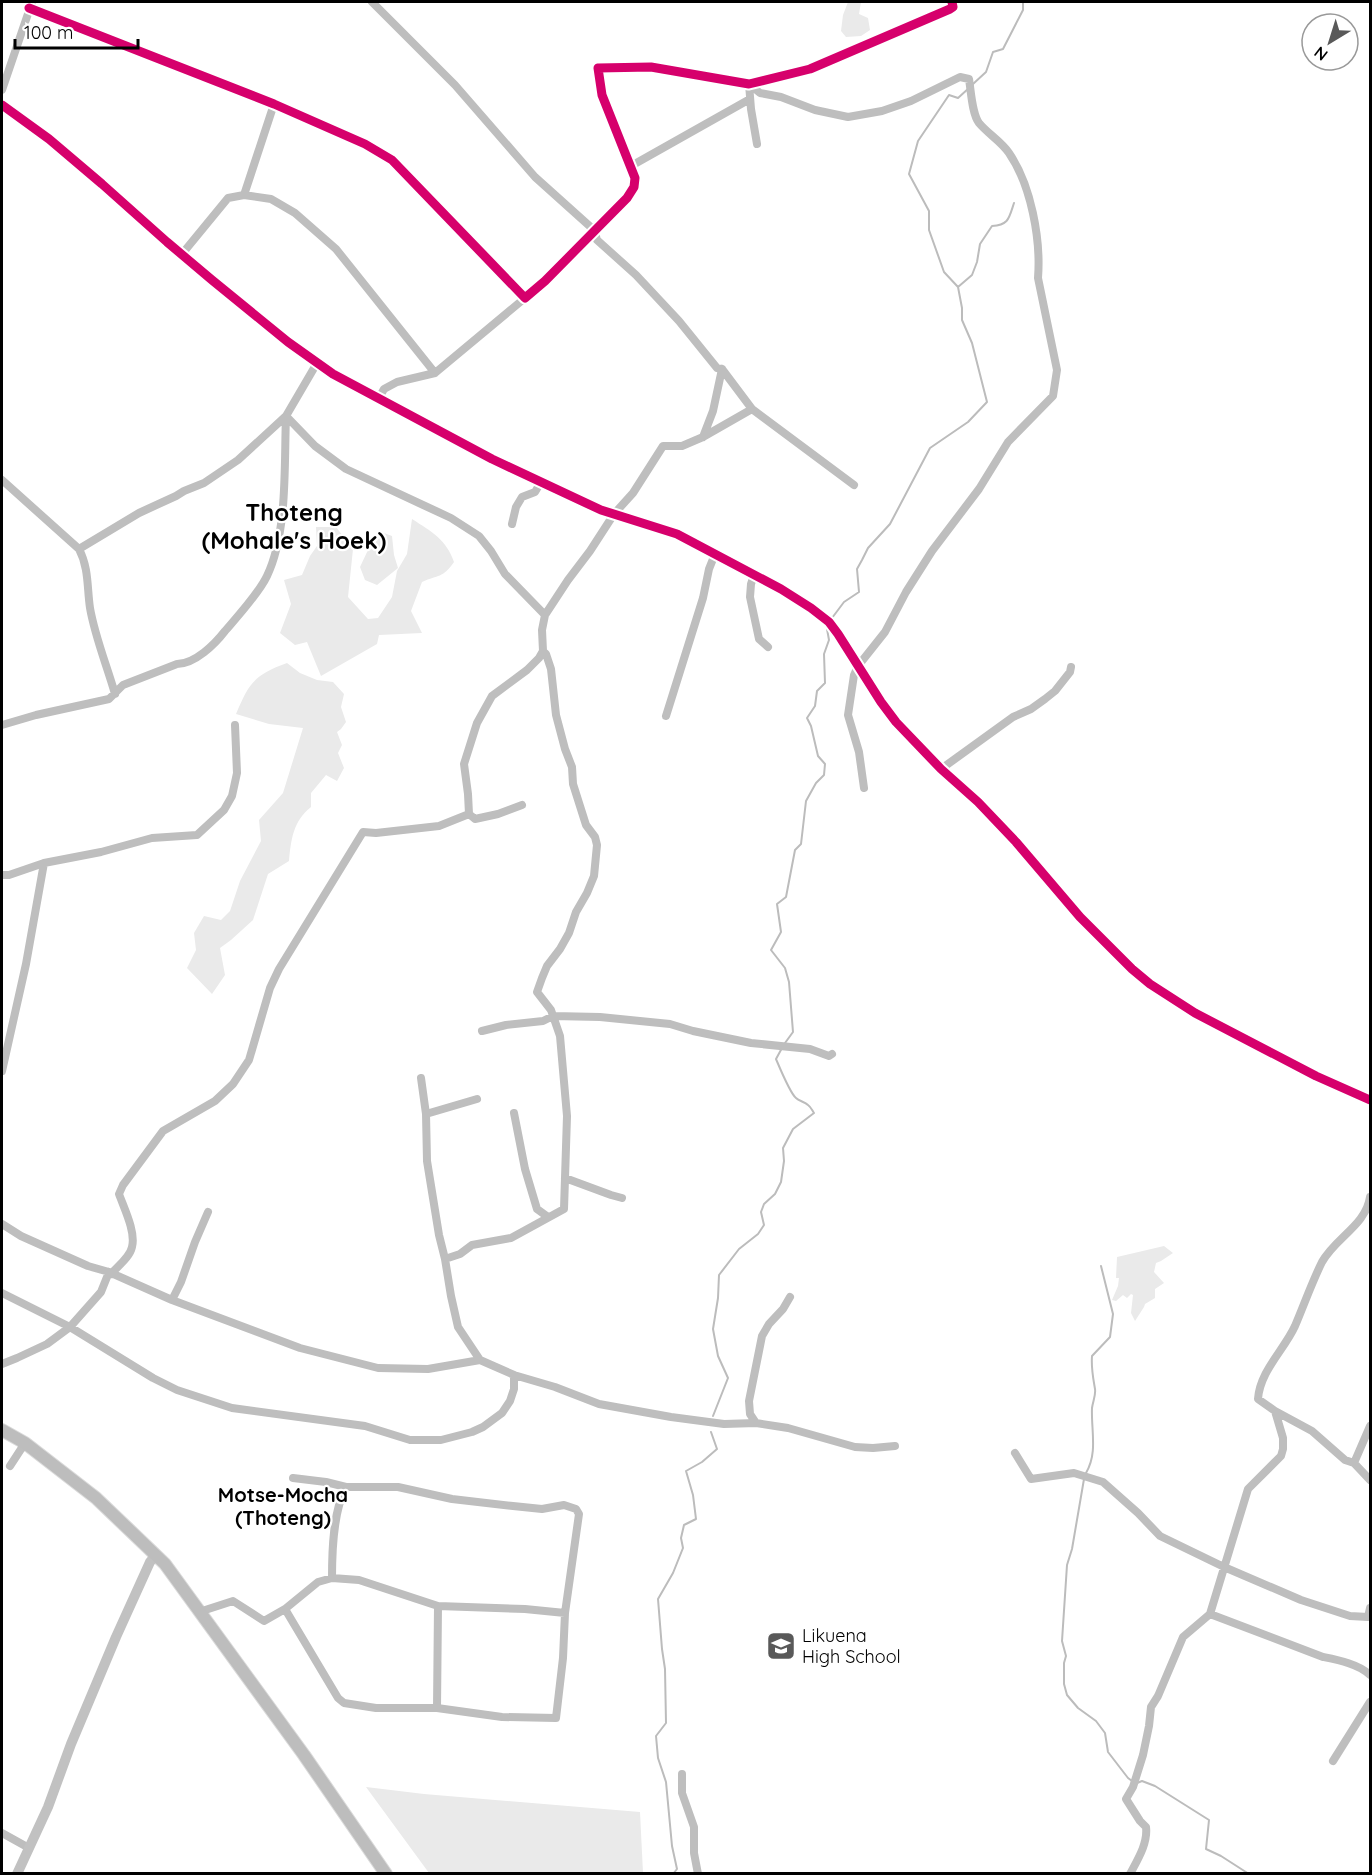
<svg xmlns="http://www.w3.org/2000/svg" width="1372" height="1875" viewBox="0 0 1372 1875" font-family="Quicksand,sans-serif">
  <rect width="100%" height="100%" fill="#fff"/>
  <!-- green -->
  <path fill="#eaeaea" d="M848 2H861L859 14 868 18 870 30 861 36 846 37 841 31 843 15Z
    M412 519C432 532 446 539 454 562 442 579 439 574 422 582L411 611 422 633 379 635 377 644 321 676 307 642 295 645 280 633 291 604 284 580 302 575 310 556 317 546 316 527H336L353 549 348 597 368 619 378 618 392 597 397 571 407 554Z
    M384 533 392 536 394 555 398 568 377 585 365 580 360 567 368 550Z
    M287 663 300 673 317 680 333 682 344 694 341 707 346 722 341 729 337 732 342 745 338 753 344 768 337 781 326 775 311 793V807C293 821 291 840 289 861L268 874 253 920 231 940 220 948 225 975 212 994 187 968 196 950 194 933 204 916 221 920 230 911 240 881 261 841 259 820 283 793 303 728 269 724 236 714C249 683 254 675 287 663Z
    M1164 1246 1173 1253 1161 1261 1156 1263 1154 1272 1164 1283 1155 1289V1298L1145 1304 1144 1307 1135 1321 1131 1313 1133 1295 1131 1294 1127 1298 1123 1295 1116 1301 1112 1300 1118 1286 1119 1278H1116L1117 1257Z
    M366 1787 424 1794 640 1812 643 1873H429Z"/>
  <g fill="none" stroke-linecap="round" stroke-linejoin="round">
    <!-- stream -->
    <path stroke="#bcbcbc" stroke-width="2" d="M973 84 986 72 993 52 1003 49 1023 10V2
      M958 287 972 275 977 262 980 244 992 226C1009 225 1009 218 1014 203
      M785 1043 793 1032 789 982 785 968 771 950 781 932 777 904 786 897 795 850 801 844 806 801 816 783 824 775 825 764 818 756 811 726 807 718 815 706 817 691 825 683 824 654 829 640 827 629 829 622 844 602 859 592 857 569 862 560 868 548 890 524 930 448 968 422 987 402 972 343 962 320V308L958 287 944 272 929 230V211L909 174 918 141 949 95 958 98 969 88
      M713 1416 728 1378 718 1356 713 1329 718 1298 719 1275 739 1249 758 1234 764 1225 761 1212 764 1204 775 1194 781 1182 784 1161 783 1148 793 1129 814 1113C812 1110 811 1107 808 1105 805 1102 799 1101 796 1098 790 1093 779 1066 776 1059L782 1048
      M1086 1473C1098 1453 1091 1430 1092 1408 1093 1401 1096 1395 1095 1389 1093 1377 1091 1368 1092 1356L1110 1337 1113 1314 1101 1266
      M1084 1479 1072 1549 1067 1565 1062 1641 1066 1656 1064 1663V1684L1067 1695 1078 1708 1096 1721 1105 1733 1108 1752 1128 1778 1132 1781
      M1137 1783 1142 1781 1155 1786 1209 1820 1206 1849 1221 1856 1249 1874
      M673 1874 677 1869 672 1846 666 1782 658 1758 656 1736 666 1723 665 1669 662 1649 658 1599 673 1573 683 1548 681 1538 684 1525 696 1519 693 1495 686 1471 702 1462 717 1449 711 1432"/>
    <!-- primary casing -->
    <g stroke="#dbdbdb" stroke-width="14">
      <path id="primary" d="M2 1430 25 1443 96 1498 165 1564 304 1755 386 1874"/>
    </g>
    <!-- street -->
    <path stroke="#bebebe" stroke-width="8" d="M372 2 455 85 535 177 594 230 597 240 636 275 679 321 717 368 722 369 713 411 703 437
      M29 8 274 104 365 144 392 160 525 298 545 281 627 198 634 187 635 178 602 95 598 68 651 67 749 84 810 69 950 9 953 7 952 2
      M749 84 760 93 781 97 815 110 848 117 882 111 911 101 960 77 969 79C971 91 972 114 979 123 988 134 1001 141 1009 153 1031 185 1041 239 1038 278L1057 370 1053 396 1008 442 979 489 932 551 906 592 885 632 858 666 854 675 848 715 859 752 864 788
      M749 84 751 109 757 144
      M2 90 32 2
      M2 105 49 139 102 184 167 242 212 280 288 342 333 374 492 459 601 510 677 534 781 589 811 608 829 622 838 634 881 702 896 722 941 769 978 802 1016 842 1080 917 1132 969 1150 984 1195 1013 1316 1076 1370 1100
      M631 166 750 99
      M244 195 274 104
      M182 254 228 198 244 195 271 199 295 213 336 249 435 373
      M722 369 752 409 854 485
      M379 398 384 389 397 382 435 373 525 298
      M286 416 315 446 346 469 451 518 479 536 491 551 505 574 545 615
      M2 480 79 549C89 568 87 588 90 608 95 637 107 666 115 694
      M512 524 516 507 522 497 535 492 541 482
      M79 549 139 513 176 496 184 491 204 483 238 460 286 416 317 363
      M754 575 751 584 750 597 759 639 768 647
      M666 716 703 598 709 569 715 554
      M2 725 36 715 109 699 123 685 177 664C195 664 215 644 225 631 238 616 259 593 267 576 288 532 284 465 286 416
      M941 769 1013 717 1031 709 1045 699 1055 691 1070 672 1071 667
      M469 814 468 794 464 764 477 723 492 696 527 670 539 658 543 651 542 630 545 615 568 580 590 551 614 514 633 493 663 446H682L703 437 752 409
      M469 814 475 819 498 814 522 805
      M2 875H9L44 863 101 852 152 838 197 835 224 810 232 796 237 773 235 725
      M482 1031 506 1025 543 1021 553 1016 600 1017 670 1024 693 1031 751 1043 810 1049 829 1056 832 1054
      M2 1071 26 964 44 863
      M421 1078 426 1114 427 1161 439 1235 445 1259 451 1296 458 1327 480 1360
      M514 1113 525 1169 537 1209 548 1217
      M426 1114 477 1099
      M565 1178 611 1195 622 1198
      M2 1224 21 1236 88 1266 109 1272 172 1300 300 1348 378 1368 428 1369 480 1360 514 1375 555 1387 599 1404 671 1417 724 1424 756 1423 788 1428 855 1447 873 1448 895 1446
      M445 1259 460 1254 472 1245 511 1238 564 1209 567 1116 560 1036 551 1010 537 992 542 978 547 966 560 949 569 933 576 912 587 893 594 876 597 845 595 837 586 825 573 784 572 767 565 749 556 715 551 669 546 654 543 651
      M111 1274C118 1266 130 1257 132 1247 136 1232 124 1208 119 1194L123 1185 163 1131 215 1101 233 1084 249 1060 270 988 279 969 363 832 376 833 439 826 469 814
      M2 1293 70 1327 153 1378 177 1390 232 1408 365 1426 410 1440H441L472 1432 483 1427 502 1413 510 1401 514 1389V1375
      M172 1300 181 1282 195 1242 208 1212
      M2 1364 17 1358 47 1344 70 1327 101 1292 109 1272
      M1275 1411 1312 1431 1345 1460 1354 1463 1370 1480
      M756 1423 750 1414 749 1401 762 1336 769 1324 783 1309 790 1297
      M1015 1453 1031 1479 1074 1473 1103 1482 1138 1513 1160 1536 1224 1567 1301 1600 1350 1616 1368 1617 1370 1608
      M1354 1463 1370 1426
      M10 1466 25 1443
      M332 1578C332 1551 333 1511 346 1487
      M285 1609 318 1582 332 1578 359 1580 438 1606 525 1609 565 1613
      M199 1612 233 1601 264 1621 285 1609 338 1698 344 1703 376 1708H437L502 1717 556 1718 563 1658 565 1613 579 1514 576 1509 564 1505 542 1509 513 1506 452 1499 398 1487H346L326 1482 293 1478
      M1210 1614 1323 1657C1338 1660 1359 1664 1370 1675
      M437 1708 438 1606
      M1333 1761 1370 1702
      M682 1774V1793L694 1827V1853L698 1874
      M2 1833 29 1848
      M1130 1874C1138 1859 1148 1843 1146 1827L1140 1821 1126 1799 1133 1787 1143 1755 1149 1726 1151 1707 1158 1696 1183 1637 1210 1614 1248 1489 1281 1456 1283 1449V1438L1275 1411 1258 1399C1260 1371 1284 1350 1295 1326 1304 1305 1312 1282 1322 1262 1335 1238 1366 1225 1370 1197"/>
    <!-- secondary -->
    <path stroke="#c1c1c1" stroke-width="10" d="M17 1874 48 1807 71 1744 116 1637 150 1562 156 1555"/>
    <!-- primary -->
    <use href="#primary" stroke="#bdbdbd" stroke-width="12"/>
    <!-- cycleway casing -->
    <g stroke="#fff" stroke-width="13">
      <path id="cycleway" d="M29 8 274 104 365 144 392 160 525 298 545 281 627 198 634 187 635 178 602 95 598 68 651 67 749 84 810 69 950 9 953 7 952 2
        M2 105 49 139 102 184 167 242 212 280 288 342 333 374 492 459 601 510 677 534 781 589 811 608 829 622 838 634 881 702 896 722 941 769 978 802 1016 842 1080 917 1132 969 1150 984 1195 1013 1316 1076 1370 1100"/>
    </g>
    <!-- cycleway -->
    <use href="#cycleway" stroke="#d6006c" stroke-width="9"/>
  </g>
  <!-- icons -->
  <defs>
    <g id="school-square" transform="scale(1.5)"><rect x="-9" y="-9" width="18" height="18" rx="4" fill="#595959" stroke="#fff"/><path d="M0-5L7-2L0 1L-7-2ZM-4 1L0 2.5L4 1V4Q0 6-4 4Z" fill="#fff"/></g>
  </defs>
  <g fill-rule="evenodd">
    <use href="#school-square" x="781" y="1646"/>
  </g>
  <g text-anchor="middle" stroke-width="4.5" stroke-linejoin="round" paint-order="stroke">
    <!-- poi labels -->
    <g font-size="18" fill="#000" stroke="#fff" text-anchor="start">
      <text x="802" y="1642">Likuena<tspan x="802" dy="21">High School</tspan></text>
    </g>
    <!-- neighbourhood labels -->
    <g font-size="20" font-weight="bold" fill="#000" stroke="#fff">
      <text x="283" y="1502">Motse-Mocha<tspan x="283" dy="23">(Thoteng)</tspan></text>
    </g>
    <!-- district labels -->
    <g font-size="24" font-weight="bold" fill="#000" stroke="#fff">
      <text x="294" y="521">Thoteng<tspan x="294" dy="28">(Mohale's Hoek)</tspan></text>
    </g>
  </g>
  <!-- border -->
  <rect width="1372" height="1875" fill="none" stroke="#000000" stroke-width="6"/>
  <!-- north arrow -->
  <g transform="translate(1330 42) rotate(218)"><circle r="28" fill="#ffffff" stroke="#999999" stroke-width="1.5"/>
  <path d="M0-4.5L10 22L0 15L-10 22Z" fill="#595959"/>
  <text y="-9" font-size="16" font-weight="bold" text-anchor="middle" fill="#000000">N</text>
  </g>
  <!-- scale -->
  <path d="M15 39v9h123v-9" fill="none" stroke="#000000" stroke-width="3"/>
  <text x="24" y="39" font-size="18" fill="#000000" stroke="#ffffff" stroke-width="4.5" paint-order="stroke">100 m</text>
</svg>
